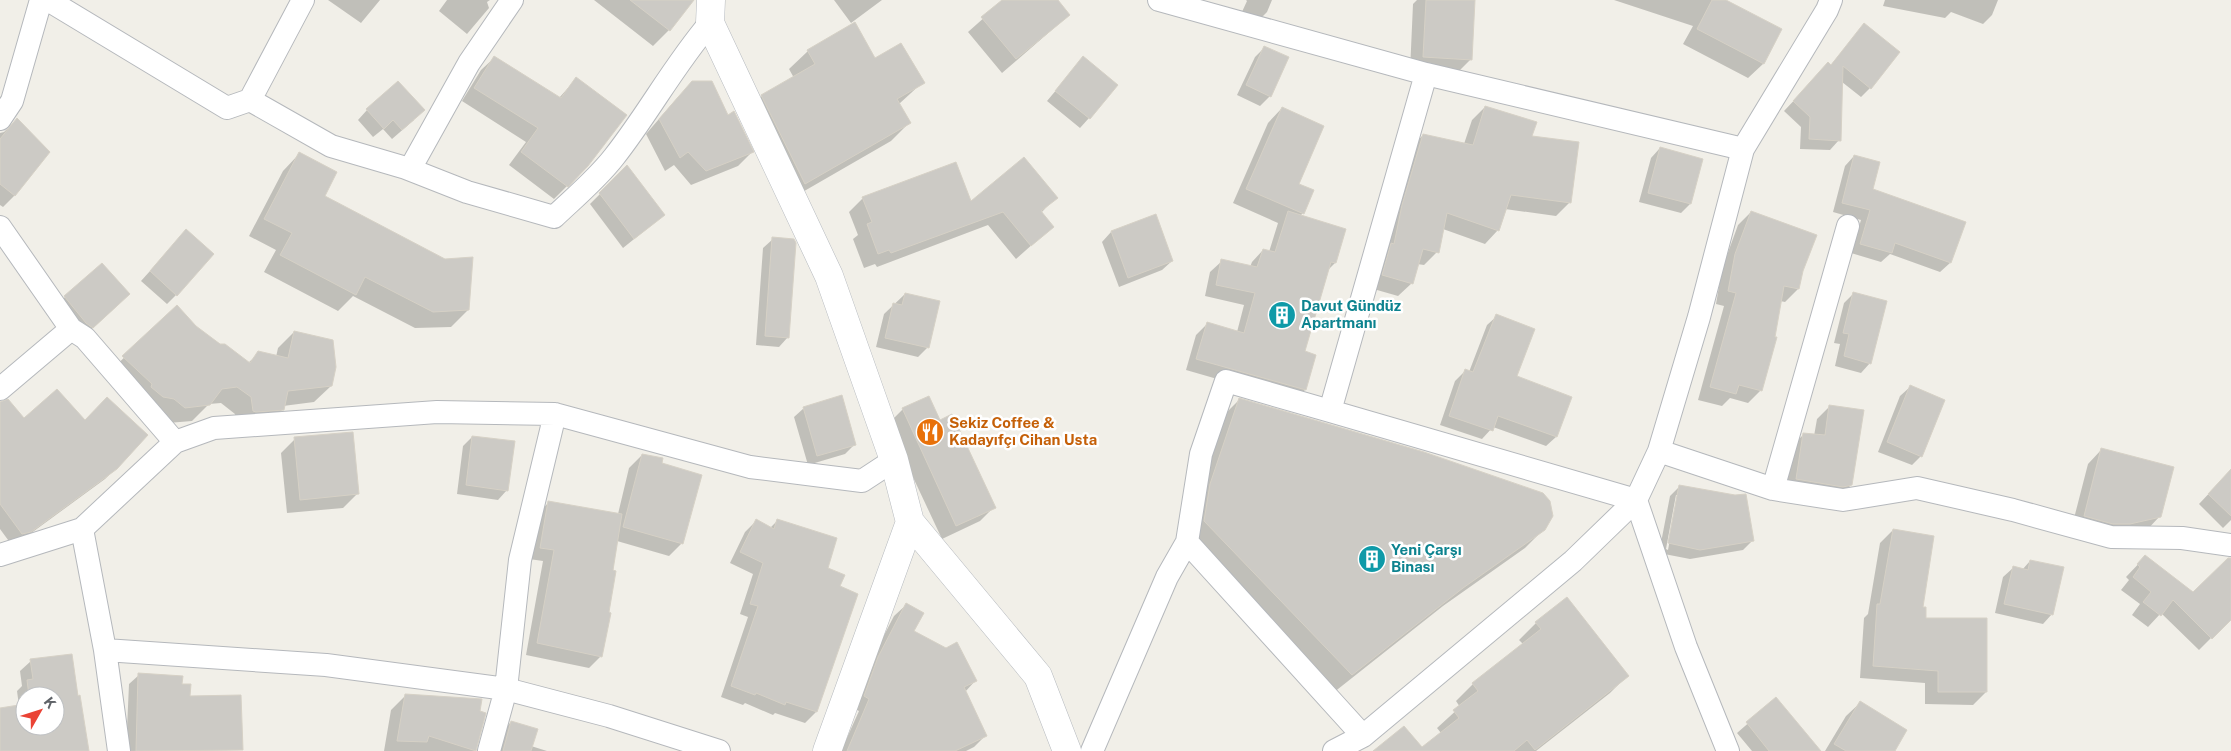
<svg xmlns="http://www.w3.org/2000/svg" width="2231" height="751" viewBox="0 0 2231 751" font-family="'Public Sans',sans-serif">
  <rect width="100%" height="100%" fill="#f1efe8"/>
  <!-- shadow -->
  <path fill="#0003" fill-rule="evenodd" d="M328 0H380L361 23Z
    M447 0H490L487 2 489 8 467 34 439 11Z
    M594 0H681L688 5 669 30 653 46Z
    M834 0H882L851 23Z
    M1004 0H1056L1069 15 1002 73 968 32Z
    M1246 0H1272L1267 12 1257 22 1241 14 1247 1Z
    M1417 0H1474L1471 59 1456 74 1410 71 1413 4Z
    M1614 0H1723L1780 30 1763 64 1748 78 1683 44 1693 26Z
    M1885 0H1998L1992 15 1983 24 1951 12 1945 18 1883 6Z
    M854 24 875 59 923 82 899 104 910 122 891 141 787 201 744 115 762 96 794 78 789 69 808 51Z
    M1864 25 1870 88 1861 97 1842 82 1839 140 1830 150 1800 149 1801 127 1784 111 1819 74 1830 66Z
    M1265 47 1270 96 1260 106 1237 95 1255 57Z
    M494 58 559 98 576 79 588 165 554 199 509 165 526 142 462 101 481 70Z
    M1083 58 1089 118 1080 128 1047 101Z
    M678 97 752 152 738 166 691 185 674 165 665 171 646 134Z
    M1485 107 1531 137 1570 202 1556 216 1505 209 1498 230 1485 244 1443 229 1437 252 1424 265 1417 264 1412 283 1398 296 1370 288 1410 149 1423 135 1464 144 1472 120Z
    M1282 108 1303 213 1300 216 1344 230 1335 263 1327 271 1304 352 1315 355 1305 390 1294 401 1186 370 1196 335 1208 323 1237 332 1244 305 1205 296 1210 272 1222 261 1250 267 1252 262 1263 250 1269 252 1278 223 1233 203 1268 123Z
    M367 110 414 120 392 139 383 129 373 137 358 120Z
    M17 119 48 152 14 196 3 207 0 205V133L4 132Z
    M1660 148 1690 204 1681 213 1639 202 1651 158Z
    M299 154 323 196 468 310 451 327 415 328 353 296 338 311 264 272 276 250 249 236 283 171Z
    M1854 156 1872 190 1965 222 1950 263 1940 272 1890 254 1881 262 1851 253 1861 220 1833 212 1845 166Z
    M627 167 664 215 623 248 590 204Z
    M1056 197 1041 213 1052 227 1016 259 988 225 877 267 875 264 864 268 853 239 858 235 849 212 863 198 970 203Z
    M1751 212 1802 271 1798 289 1785 302 1780 301 1761 390 1748 403 1730 398 1722 406 1698 400 1724 306 1716 304 1722 269 1738 225Z
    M1155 216 1172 261 1162 270 1119 287 1102 242 1111 232Z
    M773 239 788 337 779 347 756 345 763 248Z
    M177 241 176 295 167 304 141 281Z
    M1854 293 1870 363 1861 373 1835 366 1840 344 1834 343 1844 303Z
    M905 294 928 347 918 357 876 347 884 314Z
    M65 297 119 304 83 337 55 307Z
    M177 307 195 327 248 363 259 353 276 357 278 348 294 332 331 386 314 402 283 406V409L266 426 237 427 235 414 221 403 209 404 192 421 168 423 107 374Z
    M1497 316 1515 377 1570 398 1556 437 1546 446 1493 427 1482 439 1440 425 1455 381 1465 371 1469 372 1487 325Z
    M1910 387 1921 456 1912 465 1878 452 1900 396Z
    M928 398 939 421 994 507 980 521 942 539 888 424 903 409Z
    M1239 400 1544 529 1525 548 1443 606 1333 693 1186 539 1221 418Z
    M8 401 24 420 116 468 105 479 19 542 11 544 0 529V402Z
    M1830 406 1851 485 1838 498 1783 492 1790 448 1803 435 1814 436 1817 419Z
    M804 408 855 444 845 454 808 465 794 417Z
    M472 437 507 490 498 500 457 494 463 446Z
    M295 439 357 494 343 508 287 513 281 453Z
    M2102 449 2160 516 2146 531 2071 530 2088 464Z
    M642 455 660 464 682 543 669 556 617 541 601 656 589 668 526 655 543 561 529 559 537 515 548 503 618 514 629 468Z
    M2231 470V520L2223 528 2199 504Z
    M1680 486 1753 540 1743 550 1690 559 1659 553 1670 496ZM1676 495H1678L1668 550 1666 549Z
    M756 521 770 528 777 521 826 569 816 712 805 723 775 713 773 715 745 703 743 705 721 697 748 617 740 614 753 574 730 563 745 532Z
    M1893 530 1924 619 1986 692 1973 705 1925 704V683L1860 678 1864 618 1868 614 1880 543Z
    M2145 557 2193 594 2231 559V618L2199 650 2161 613 2148 627 2132 615 2140 604 2121 590 2129 580 2126 577Z
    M2030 561 2052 614 2043 624 1995 613 2003 577 2013 568 2022 570Z
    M906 605 912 631 946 649 976 680 965 692 985 736 974 747 966 751H841L859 711 853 708 866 670 894 616Z
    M1536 623 1627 676 1610 693 1536 751H1375L1421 749 1441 733 1437 728 1460 707 1456 701 1473 684 1523 644 1519 640Z
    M71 655 87 751H0V710L19 706 17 691 22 686 20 671 31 661ZM25 696H55V726H25Z
    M139 675 181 685 189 697 242 750 126 751 129 684Z
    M405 696 484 714 475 751H384L391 710Z
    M1776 699 1807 751H1752L1737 733Z
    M1861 702 1893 751H1825L1846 716Z
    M511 722 531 746 547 751H493L497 736Z"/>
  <!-- building -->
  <path fill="#cccac5" stroke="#d6d1c6" d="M630 0H694L670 31Z
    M1002 0H1058L1070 15 1016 59 981 17Z
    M1426 0H1475L1472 60 1423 57Z
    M1712 0H1726L1782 29 1764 64 1697 29Z
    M855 22 875 58 901 43 925 83 897 99 911 123 805 184 761 95 815 64 807 50Z
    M1864 23 1900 52 1871 89 1843 66 1841 141 1809 139 1810 117 1793 101 1828 62 1831 65Z
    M1264 46 1289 57 1271 97 1246 85Z
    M494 56 561 98 576 77 627 115 588 166 568 187 521 152 538 128 474 88Z
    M1083 56 1118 85 1090 119 1055 91Z
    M398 81 425 110 402 130 393 120 384 129 366 109Z
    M692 81H712L728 115 734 111 754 152 706 171 688 152 680 158 659 119Z
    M1485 106 1537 122 1532 136 1579 142 1571 203 1511 195 1499 231 1447 213 1439 253 1423 249 1413 284 1382 275 1391 243 1394 244 1402 205 1423 134 1473 145Z
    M1282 107 1324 126 1299 184 1314 190 1304 214 1246 189Z
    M17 118 50 152 15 196 0 184V139Z
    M1660 147 1703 159 1691 204 1648 193Z
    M299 152 337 172 325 196 445 259 473 257 469 310 433 312 365 277 356 295 280 255 292 233 264 219Z
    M1854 155 1880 162 1873 189 1966 222 1951 263 1895 243 1892 253 1860 244 1870 210 1842 203Z
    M1024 157 1058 198 1041 211 1054 227 1031 246 1003 212 891 253 889 250 878 254 867 224 872 222 862 197 956 162 971 201Z
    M627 165 665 215 634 239 599 193Z
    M1288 211 1346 229 1336 263 1331 262 1305 351 1316 355 1306 390 1196 359 1207 322 1244 333 1255 293 1216 285 1221 259 1257 267 1263 249 1275 252Z
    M1751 211 1817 235 1803 271 1799 289 1784 286 1775 337H1777L1762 391 1739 385 1736 394 1710 387 1736 293 1728 291 1735 254Z
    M1156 214 1173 261 1128 278 1111 231Z
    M186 229 214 254 177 296 150 271Z
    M772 237 794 239 796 243 789 338 765 336Z
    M102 263 130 294 93 328 86 323 64 296Z
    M1853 292 1887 301 1871 364 1844 356 1849 334 1843 333Z
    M905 293 940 301 929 348 885 338 893 303 902 305Z
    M177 305 196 326 220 344H225L250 363 258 351 288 358 294 331 333 340 336 367 332 386 288 391 284 410 256 412 253 411 251 397 237 387 222 389 210 405 185 408 174 399 163 397 151 387 152 384 122 356Z
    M1496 314 1535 329 1517 376 1572 397 1557 437 1498 416 1493 431 1449 416 1465 369 1473 372Z
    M1910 385 1945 400 1922 457 1887 442Z
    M57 389 85 420 107 397 148 435 117 469 31 532 22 534 0 504V402L8 399 24 418Z
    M842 395 856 445 817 456 803 407Z
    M929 396 940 420 952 414 996 508 956 526 902 408Z
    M1239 398 1424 452 1543 493 1550 501 1553 516 1545 530 1463 588 1352 675 1204 521 1210 484Z
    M1829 405 1864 410 1852 485 1843 487 1796 479 1803 433 1825 435Z
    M353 432 359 494 300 500 294 437Z
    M472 436 515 441 508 491 466 485Z
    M2101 448 2174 467 2161 517 2130 524H2113L2084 516Z
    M642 454 663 458 662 463 702 475 683 544 623 527Z
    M2231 469V516L2208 494Z
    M1679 485 1735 495 1746 494 1754 541 1700 550 1668 543Z
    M548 501 622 514 613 570 616 571 609 612 611 613 602 657 537 643 554 550 540 548Z
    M756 519 774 529 777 519 837 538 828 568 845 575 840 586 858 594 817 712 786 702 785 705 756 693 755 695 731 686 758 606 750 604 763 563 740 552Z
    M1893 529 1934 536 1923 607H1926V618H1987V692H1938V671L1873 666 1877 604H1880Z
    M2145 555 2193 592 2228 558H2231V620L2212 639 2173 600 2161 616 2143 602 2151 592 2133 577 2140 567 2137 564Z
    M2030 560 2064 567 2053 615 2004 604 2013 566 2028 570Z
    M1567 597 1629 676 1535 750 1527 740 1514 751H1373L1404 726 1422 747 1459 718 1453 710 1478 691 1472 683 1541 629 1535 622Z
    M906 603 924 613 914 631 946 648 957 642 977 681 964 687 987 736 955 751H847L869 699 864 696 878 657Z
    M72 654 78 696 80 695 89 751H0V708L25 704V726H55V696H29L27 680 33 679 30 659Z
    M138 673 183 676 182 684H191L190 696 241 695 243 750 136 751Z
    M405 694 482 699 480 711 486 713 476 751 429 736 427 742 397 741Z
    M1776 697 1821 751H1769L1746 722Z
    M1860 701 1907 730 1895 751H1846L1834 744Z
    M511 721 538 729 531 751H503Z"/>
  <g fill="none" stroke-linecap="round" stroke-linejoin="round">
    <!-- street casing -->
    <g stroke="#b5b8bc" stroke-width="24">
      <path id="street" d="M48 0 227 108 250 100
        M303 0 250 100 331 146 406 168 467 192 554 217C574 198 597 179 614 157 648 114 674 65 710 23
        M1159 0 1426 74 1743 149
        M0 119 12 101 41 0
        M410 169 469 63 512 0
        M0 227 71 329 85 338 175 442
        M0 389 71 329
        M1330 411 1636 500
        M1659 451 1773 489 1843 500 1917 488 2013 510 2111 537 2182 538 2231 545
        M1773 489 1848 226
        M82 529 105 650 119 751
        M1187 542 1363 736
        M0 555 82 529 175 442 214 428 437 412 555 414 750 467 862 481 894 460
        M105 650 326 665 506 689 609 716 719 751
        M489 751 506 689 520 560 555 414
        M1092 751 1167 577 1187 542 1201 454 1226 381 1330 411 1426 74
        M1334 751 1363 736 1573 561 1636 500
        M1728 751 1686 647 1636 500 1659 451 1699 317 1743 149 1827 10 1831 0"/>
    </g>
    <!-- secondary casing -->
    <g stroke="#b6babf" stroke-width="29">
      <path id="secondary" d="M711 0 710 23 829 276 894 460 910 522 1038 676 1067 751
        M827 751 910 522"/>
    </g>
    <!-- street -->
    <use href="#street" stroke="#fff" stroke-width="22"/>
    <!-- secondary -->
    <use href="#secondary" stroke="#fff" stroke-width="28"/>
  </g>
  <!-- icons -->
  <defs>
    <g id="building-disc" transform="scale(1.4375)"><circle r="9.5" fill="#0f9aa8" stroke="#fff"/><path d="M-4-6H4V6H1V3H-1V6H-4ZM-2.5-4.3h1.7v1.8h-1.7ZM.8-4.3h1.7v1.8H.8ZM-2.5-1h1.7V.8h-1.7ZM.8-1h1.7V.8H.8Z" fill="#fff"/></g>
    <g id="restaurant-disc" transform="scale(1.4375)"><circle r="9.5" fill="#e8710a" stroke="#fff"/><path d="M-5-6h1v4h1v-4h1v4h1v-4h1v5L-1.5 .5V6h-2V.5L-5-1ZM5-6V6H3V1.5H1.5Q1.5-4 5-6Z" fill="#fff"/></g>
  </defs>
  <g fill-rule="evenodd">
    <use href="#building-disc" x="1282" y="315"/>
    <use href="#restaurant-disc" x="930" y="432"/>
    <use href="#building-disc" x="1372" y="559"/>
  </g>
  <g text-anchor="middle" stroke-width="5" stroke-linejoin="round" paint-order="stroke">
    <!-- culture labels -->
    <g font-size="15" font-weight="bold" fill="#0d838f" stroke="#fff" text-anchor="start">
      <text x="1301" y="311">Davut Gündüz<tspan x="1301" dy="17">Apartmanı</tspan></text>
      <text x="1391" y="555">Yeni Çarşı<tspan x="1391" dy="17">Binası</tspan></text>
    </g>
    <!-- food labels -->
    <g font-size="15" font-weight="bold" fill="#c56008" stroke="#fff" text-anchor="start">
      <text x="949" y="428">Sekiz Coffee &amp;<tspan x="949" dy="17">Kadayıfçı Cihan Usta</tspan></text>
    </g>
  </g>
  <!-- north arrow -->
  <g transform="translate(40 711) rotate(51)"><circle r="24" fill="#ffffff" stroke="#bfc1c3"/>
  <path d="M0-4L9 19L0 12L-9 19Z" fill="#ea4335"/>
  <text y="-8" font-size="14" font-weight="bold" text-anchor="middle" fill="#5f6368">K</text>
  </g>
</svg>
